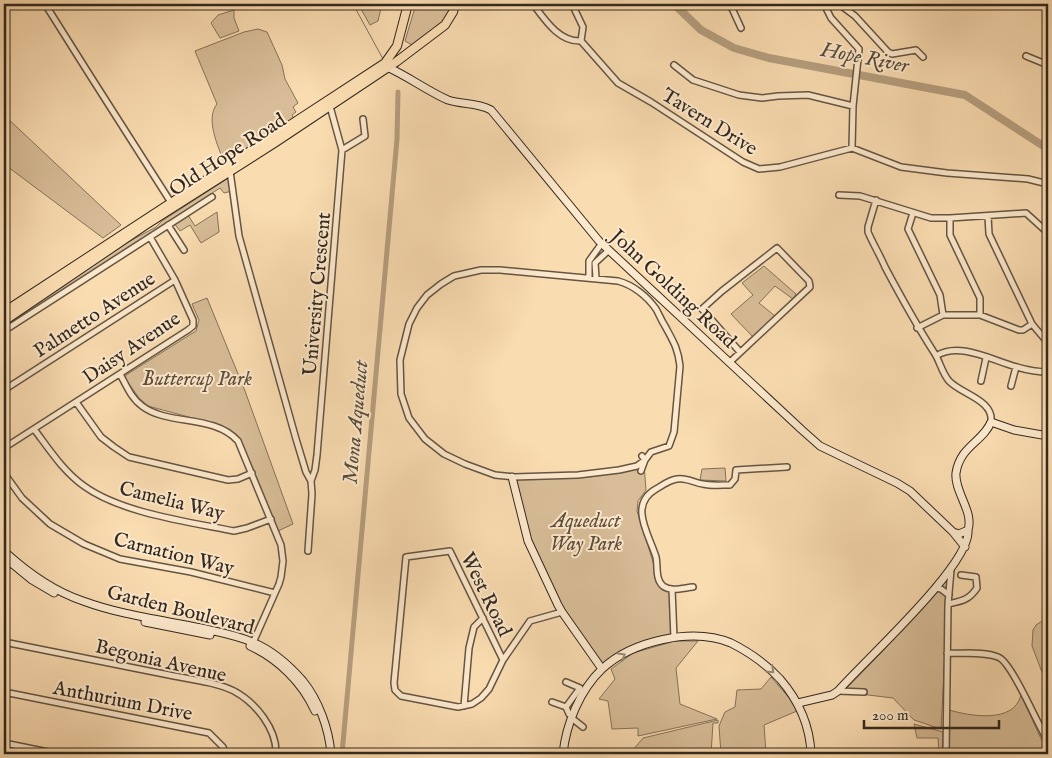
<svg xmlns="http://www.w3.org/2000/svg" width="1052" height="758" viewBox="0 0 1052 758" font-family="'IM FELL English',serif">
  <rect width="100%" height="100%" fill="#fadcb1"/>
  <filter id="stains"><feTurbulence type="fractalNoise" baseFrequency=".004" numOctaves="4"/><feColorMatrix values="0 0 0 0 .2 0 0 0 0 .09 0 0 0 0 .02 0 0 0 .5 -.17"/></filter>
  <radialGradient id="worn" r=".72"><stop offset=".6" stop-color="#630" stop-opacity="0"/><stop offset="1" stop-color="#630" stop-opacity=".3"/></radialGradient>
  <!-- green -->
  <path fill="#d8bd98" stroke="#85725b" d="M367 4H382L378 21 370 25 361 9Z
    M416 4H451C448 26 428 34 412 45L405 41Z
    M234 10V18L239 31 220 38 211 23 218 15Z
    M258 29 267 32 282 65 285 79 298 103 293 107 296 112 292 115 294 119 224 162C218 146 205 119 217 104L195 51 244 32Z
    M4 115 121 225 103 238 4 164Z
    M227 179H229L232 191 224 193 220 188 4 328V324L130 241 156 227 162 221Z
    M217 212 219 232 201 243 190 225 180 231 174 223 188 215 195 226Z
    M764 266 796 294 793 299 775 286 759 303 775 316 753 337 731 314 753 295 742 283Z
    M207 298 245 391 293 524 278 531 242 443C237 435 231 430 222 426L148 406 139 398 125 378 126 375 196 331 199 320 192 304Z
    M644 464 646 490 638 501 637 511 654 565 656 583 671 591 673 634C642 641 628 647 603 666L561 607 529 540 514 478 569 477Z
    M725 468 726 481 700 480 702 469Z
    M949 575 941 729 914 720 893 698 843 692 880 654Z
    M1048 617V709L1045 680 1032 646 1033 630 1036 625Z
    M675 641H698L676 668 680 704 717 719 638 736V728L612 729 608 701 599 699 615 679 611 669 633 653Z
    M771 677 791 700 797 711 764 725 766 753 760 754H721L719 726 725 712 735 707 737 690 761 689Z
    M1021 695 1048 754H949V710C970 716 1014 724 1021 695Z
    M718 720V723H713L711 754H633L634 749 643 738Z
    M914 724 943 732 942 754H939L938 738H917Z"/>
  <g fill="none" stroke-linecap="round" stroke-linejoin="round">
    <!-- stream -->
    <path stroke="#816f58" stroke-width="1" d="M353 4 383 59"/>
    <!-- canal -->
    <path stroke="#b69f7f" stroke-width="5" d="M342 754 397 139 398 92"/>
    <!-- river -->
    <path stroke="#b69f7f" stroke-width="8" d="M674 4 701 30 734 48 769 58 965 95 1048 149"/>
    <!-- street casing -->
    <g stroke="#645543" stroke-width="8">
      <path id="street" d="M45 4C87 71 129 137 172 204
        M533 4C545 20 559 42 581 41
        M572 4 583 27 581 41
        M730 4 741 28
        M824 4 831 18 859 49 853 106 852 148
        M839 4 855 16 888 52 892 54 916 50 923 57
        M581 41 618 83 651 102 743 162 759 169 780 167 852 148 901 167 947 173 1028 179 1048 184
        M1026 56 1048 65
        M674 65 693 80 739 95 762 98 778 96 808 95 853 106
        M342 150 365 136 363 119
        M230 171 239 236 296 439 306 472 311 481 312 494 308 551
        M839 195 860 196 931 218H950L1026 213 1048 233
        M876 200 868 227V232C873 244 880 255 885 267 901 297 917 326 935 354 940 362 942 373 949 381 961 394 994 400 991 422
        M913 213 908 229 940 295 943 315
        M988 216 989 234 1032 324 1048 343
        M950 218V235L980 298V315
        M168 225 184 250
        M481 270H500L618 281C633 285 647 296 656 309 659 314 661 320 665 326 673 341 678 348 680 366L674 432 669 446 651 452 645 460 637 466 619 470 578 475 514 477 495 475 465 464 444 454 425 439 409 418 401 394 400 360 409 324 417 308 427 295 441 284 454 276Z
        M589 277V261L602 243
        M596 278 595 263 609 250
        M917 328 943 315H980L1019 330H1023L1032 324
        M4 331 212 197
        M936 356C960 341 993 361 1017 367 1027 370 1037 372 1048 372
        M730 362 810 287 809 281 777 248 722 291 702 309 740 352
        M120 374C126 385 131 398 142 406 168 426 214 414 238 441L281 545 283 561 281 577 279 584 252 645
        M981 381 986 358
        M1011 386 1016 367
        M4 390 175 280
        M76 402 101 437 114 447 129 457 228 480 238 479 252 473
        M1047 402 1048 380
        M34 429C49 449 63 471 84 486 121 513 189 522 234 531L247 528 271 519
        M4 448 188 330 193 326V320L175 280 150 237
        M641 471 645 460 642 456
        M4 473 22 498 50 524 84 544 120 559 191 572 275 593
        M311 481 315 470 317 455 342 150 331 110
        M4 571 11 561
        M693 587C683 588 671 592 663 586 655 579 658 566 656 557 649 534 628 505 656 489 663 485 669 480 677 479 686 477 694 483 703 484 711 486 721 485 730 485L735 479 736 470 787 467
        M935 588 941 589 949 595
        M672 589 674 638
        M948 604C962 601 969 600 977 588L976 577 961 575
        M4 642C57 653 111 663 164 674 186 679 213 681 234 691 256 703 277 729 276 754
        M947 653C963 654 983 651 998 657 1012 662 1038 726 1048 741
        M503 660 450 551 406 557 394 683 395 690 401 696 458 707 472 704 481 698 489 689 503 660 530 621 562 612
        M566 682 580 688 566 707
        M838 691 864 692
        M4 692 209 733 223 747 225 754
        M552 702 566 707 569 714
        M464 706 469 648 474 627 483 618
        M574 720 583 727
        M4 743 58 754
        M946 754 948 604 951 570"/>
    </g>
    <!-- secondary casing -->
    <g stroke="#32281e" stroke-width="9">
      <path id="secondary" d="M385 66C408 76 427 91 448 100 463 105 477 102 491 110L599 241 802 430 820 446 897 483 910 491 953 532 965 547
        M512 477 528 541 558 605 562 612 602 669
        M953 532 959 534 968 530C974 511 954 492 956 473 960 446 983 442 991 422L1014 430 1048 436
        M4 551C27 572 53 591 83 601 121 615 162 620 201 628 218 632 236 635 252 642 272 650 289 665 303 681 319 701 329 729 331 754
        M4 557 32 580 54 593
        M145 622 210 635
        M250 646C278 659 302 682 315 711
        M798 703 832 695 838 691C863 662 972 564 968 530
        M563 754C566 724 580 690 602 669 632 641 692 627 731 643 749 652 766 664 780 679 799 701 810 725 811 754"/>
    </g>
    <!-- primary casing -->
    <g stroke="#32281e" stroke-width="10">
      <path id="primary" d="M4 312 385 63 397 46 408 4
        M4 321 144 226 276 142 396 62 445 25 453 12 455 4"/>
    </g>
    <!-- street -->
    <use href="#street" stroke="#fce8cc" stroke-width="5"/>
    <!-- secondary -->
    <use href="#secondary" stroke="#fce8cc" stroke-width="7"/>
    <!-- primary -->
    <use href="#primary" stroke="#fadcb1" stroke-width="8"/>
  </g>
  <!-- one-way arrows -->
  <defs><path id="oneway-chevron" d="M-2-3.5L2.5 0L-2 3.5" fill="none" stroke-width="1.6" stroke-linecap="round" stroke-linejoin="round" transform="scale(1.25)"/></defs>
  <g stroke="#978875">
    <use href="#oneway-chevron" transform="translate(622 656) rotate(-30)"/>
    <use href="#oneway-chevron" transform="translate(771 670) rotate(43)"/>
  </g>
  <g text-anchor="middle" stroke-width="4" stroke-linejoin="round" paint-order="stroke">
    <!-- street labels -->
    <g font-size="20" fill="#32281e" stroke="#fce8cc">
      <text transform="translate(710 121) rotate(32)" y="7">Tavern Drive</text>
      <text transform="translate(227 154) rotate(-33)" y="7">Old Hope Road</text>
      <text transform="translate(674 288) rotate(43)" y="7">John Golding Road</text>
      <text transform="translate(316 294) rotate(-85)" y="7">University Crescent</text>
      <text transform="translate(94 314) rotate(-33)" y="7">Palmetto Avenue</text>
      <text transform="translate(131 347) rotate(-34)" y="7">Daisy Avenue</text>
      <text transform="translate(172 500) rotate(14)" y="7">Camelia Way</text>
      <text transform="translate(174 553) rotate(14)" y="7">Carnation Way</text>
      <text transform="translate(487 594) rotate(64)" y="7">West Road</text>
      <text transform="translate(181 609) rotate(14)" y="7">Garden Boulevard</text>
      <text transform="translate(161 660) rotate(13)" y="7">Begonia Avenue</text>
      <text transform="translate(123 700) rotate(11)" y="7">Anthurium Drive</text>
    </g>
    <!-- park labels -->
    <g font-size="20" font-style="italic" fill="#5c4d3c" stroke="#fce8cc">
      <text x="197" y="385">Buttercup Park</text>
      <text x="586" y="527">Aqueduct<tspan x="586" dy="23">Way Park</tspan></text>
    </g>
    <!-- water labels -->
    <g font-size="21" font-style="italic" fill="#5a4c3b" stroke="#fce8cc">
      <text transform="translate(865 57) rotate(11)" y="7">Hope River</text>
      <text transform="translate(355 422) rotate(-85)" y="7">Mona Aqueduct</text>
    </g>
  </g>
  <!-- margin -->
  <rect width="1052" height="758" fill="none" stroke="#fadcb1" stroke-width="20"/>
  <rect x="5" y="5" width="1042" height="748" fill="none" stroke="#32281e" stroke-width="2.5"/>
  <rect x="10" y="10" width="1032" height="738" fill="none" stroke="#32281e"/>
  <!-- scale -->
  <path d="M864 720v8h135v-8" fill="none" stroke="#32281e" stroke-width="2.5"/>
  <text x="872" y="720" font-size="15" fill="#32281e" stroke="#fce8cc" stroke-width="4" paint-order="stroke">200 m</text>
  <rect width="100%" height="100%" filter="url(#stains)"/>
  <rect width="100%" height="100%" fill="url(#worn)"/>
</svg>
